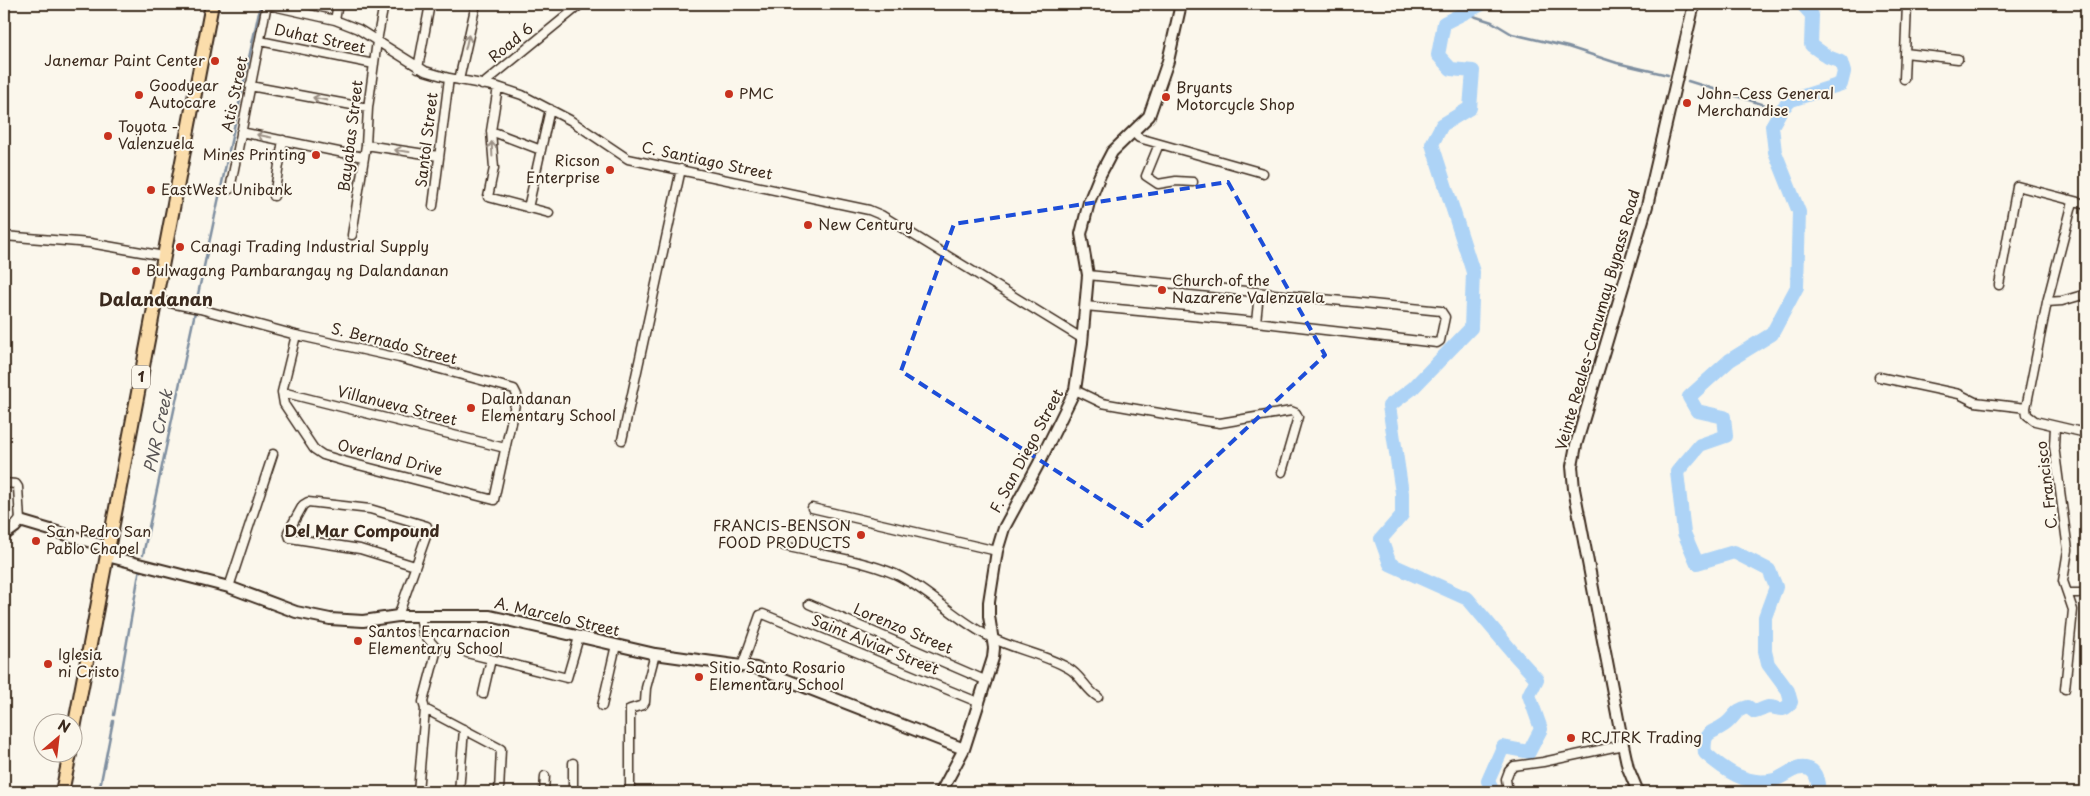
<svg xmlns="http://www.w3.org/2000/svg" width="2090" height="796" viewBox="0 0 2090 796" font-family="'Playpen Sans',sans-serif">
  <rect width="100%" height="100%" fill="#fbf7ec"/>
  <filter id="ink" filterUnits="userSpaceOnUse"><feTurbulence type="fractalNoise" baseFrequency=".02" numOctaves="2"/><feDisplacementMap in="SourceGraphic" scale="10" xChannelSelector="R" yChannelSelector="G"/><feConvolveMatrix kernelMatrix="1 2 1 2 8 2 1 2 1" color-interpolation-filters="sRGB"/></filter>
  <g filter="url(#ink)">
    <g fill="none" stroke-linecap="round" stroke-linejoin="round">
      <!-- stream -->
      <path stroke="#7f8fa0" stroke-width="2.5" d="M1464 13 1492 22 1512 34 1568 47 1617 63 1668 75
        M1688 81 1781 110
        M197 299 260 7
        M143 555 195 312
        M114 715 140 568
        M99 792 113 721"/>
      <!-- river -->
      <path stroke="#add3f6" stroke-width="14" d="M1482 4 1444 23 1438 55 1451 69 1473 71 1470 108 1442 125 1432 144 1473 272 1471 328 1413 388 1389 406 1402 493V515L1381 539 1390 564 1468 599 1515 655 1537 679 1529 695 1541 729 1529 752 1503 747 1488 781 1493 792
        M1802 4 1812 15 1811 45 1828 57 1841 62 1844 72 1841 84 1791 100 1781 110 1772 126 1775 152 1799 212 1797 287 1772 334 1730 360 1689 397 1697 411 1724 417 1726 436 1700 445 1677 472 1684 533 1697 563 1734 552 1769 570 1776 587 1765 617V651L1768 664 1788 691 1791 702C1783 714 1779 707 1768 707 1764 708 1759 711 1755 712L1748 707C1736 710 1737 713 1729 721 1715 735 1702 727 1705 753 1723 769 1747 787 1774 780 1785 777 1796 764 1809 769 1817 772 1819 785 1818 792"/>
      <!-- minor casing -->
      <g stroke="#3b2a1e" stroke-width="11">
        <path id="minor" d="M264 4 335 20 358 29 425 71 449 78 498 87 522 95 570 120 628 159 869 210 881 215 1083 339
          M335 20 338 4
          M260 41 374 64
          M1905 53 1958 59
          M418 68 430 4
          M1904 79 1907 4
          M459 80 476 4
          M482 85 581 4
          M250 86 368 108
          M498 87 491 131 494 168 488 197 549 213
          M491 131 541 150
          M241 132 363 157
          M1133 132 1139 138 1263 173
          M1159 144 1146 176 1158 184 1176 181 1193 182
          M366 145 438 156
          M230 189 267 4
          M274 196 283 140
          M2073 202 2047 302 2026 408 2027 415 2035 421 2086 433
          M433 206 449 78
          M528 208 550 109
          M352 235 366 145 368 108 377 41 384 4
          M4 236 90 243 164 256
          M1999 285 2017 186 2086 204
          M155 300 200 309 296 335 399 358 514 389 517 395 494 500 343 461 323 455 314 449 284 404 282 392 296 335
          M2047 302 2062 301 2086 294
          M1085 306 1256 322 1437 343 1440 341 1445 317 1441 311 1088 275
          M1256 322 1259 293
          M1879 377 1959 394 1975 402 2026 408
          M1075 390 1102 403 1205 421 1220 423 1291 411 1296 413 1298 417 1282 472
          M282 392 505 448
          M2055 426 2054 446 2068 550 2063 581 2073 610 2065 689
          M622 440 681 169
          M4 483 16 484 18 487 20 521
          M812 508 997 551
          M784 546C818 554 863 560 895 574 929 590 956 620 990 637 1015 650 1044 654 1068 668 1081 675 1086 690 1098 697
          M229 587 273 454
          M2068 593H2086
          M809 604 987 681
          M398 616 428 531 427 526 370 509 308 502 303 505 288 532 290 538 360 549 415 566
          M467 653 567 678 579 637
          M742 666 760 615 763 614 980 703
          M483 694 491 659
          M602 706 616 645
          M425 709 501 749 499 792
          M573 763V792
          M418 792 425 709 423 702 437 649 423 633 420 616
          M459 792 464 729
          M544 792 545 776
          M630 792V709L643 705 645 702 646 688 655 654
          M1508 792 1506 779 1509 771 1514 766 1543 762 1623 745"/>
      </g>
      <!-- tertiary casing -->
      <g stroke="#3b2a1e" stroke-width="14">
        <path id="tertiary" d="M4 535 15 527 20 521 108 547
          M107 556 229 587 296 612 330 619 363 621 398 616H490L655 654 756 668 964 749
          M941 792 964 749 993 658 994 648 989 616V602L997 551 1004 528 1039 463 1075 390 1082 343 1088 275 1081 234 1089 202 1100 175 1112 152 1149 116 1168 61 1181 4
          M1638 792 1628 768 1623 745 1574 489 1572 466 1576 445 1647 206 1694 4"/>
      </g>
      <!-- trunk casing -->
      <g stroke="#3b2a1e" stroke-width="16">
        <path id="trunk" d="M72 739 212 4
          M62 792 70 754"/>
      </g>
      <!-- minor -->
      <use href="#minor" stroke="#fbf7ec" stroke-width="8"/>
      <!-- tertiary -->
      <use href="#tertiary" stroke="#fbf7ec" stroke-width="10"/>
      <!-- trunk -->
      <use href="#trunk" stroke="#fbddab" stroke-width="12"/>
    </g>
    <!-- one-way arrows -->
    <defs><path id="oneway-shaft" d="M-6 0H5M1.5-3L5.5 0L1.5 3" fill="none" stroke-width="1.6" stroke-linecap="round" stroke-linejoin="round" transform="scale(1.25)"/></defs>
    <g stroke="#9b9085">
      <use href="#oneway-shaft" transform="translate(467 42) rotate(-77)"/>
      <use href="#oneway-shaft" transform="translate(320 99) rotate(-169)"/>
      <use href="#oneway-shaft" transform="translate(264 136) rotate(-169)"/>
      <use href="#oneway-shaft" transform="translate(492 149) rotate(-93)"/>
      <use href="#oneway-shaft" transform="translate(402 151) rotate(-172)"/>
    </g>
  </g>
  <!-- marked area -->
  <path fill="none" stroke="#1d4ed8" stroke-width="4" stroke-dasharray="10 6" stroke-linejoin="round" d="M1228 182 1325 355 1142 526 901 371 954 224Z"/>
  <!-- markers -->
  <g fill="#c8321e" stroke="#fbf7ec" stroke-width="2">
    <circle cx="215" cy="61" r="5"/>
    <circle cx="729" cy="94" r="5"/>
    <circle cx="139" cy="95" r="5"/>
    <circle cx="1166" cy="97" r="5"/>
    <circle cx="1687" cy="103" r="5"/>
    <circle cx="108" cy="136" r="5"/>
    <circle cx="316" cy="155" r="5"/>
    <circle cx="610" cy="170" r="5"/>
    <circle cx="151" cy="190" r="5"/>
    <circle cx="808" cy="225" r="5"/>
    <circle cx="180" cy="247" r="5"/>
    <circle cx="136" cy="271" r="5"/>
    <circle cx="1162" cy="290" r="5"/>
    <circle cx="471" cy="408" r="5"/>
    <circle cx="861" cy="535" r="5"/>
    <circle cx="36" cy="541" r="5"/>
    <circle cx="358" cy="641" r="5"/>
    <circle cx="48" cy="664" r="5"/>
    <circle cx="699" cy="677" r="5"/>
    <circle cx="1571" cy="738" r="5"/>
  </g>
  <g text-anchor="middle" stroke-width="4" stroke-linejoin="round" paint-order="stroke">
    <!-- shield labels -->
    <rect fill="#fbf7ec" stroke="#75685c" stroke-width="1" x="132" y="365.5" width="18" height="23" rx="4"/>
    <g font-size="14" font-weight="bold" fill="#3b2a1e">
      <text x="141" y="382">1</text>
    </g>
    <!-- street labels -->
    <g font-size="15" fill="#3b2a1e" stroke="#fbf7ec">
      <text transform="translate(320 39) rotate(12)" y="5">Duhat Street</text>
      <text transform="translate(511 43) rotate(-39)" y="5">Road 6</text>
      <text transform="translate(235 94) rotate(-78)" y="5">Atis Street</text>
      <text transform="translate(351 136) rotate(-83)" y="5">Bayabas Street</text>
      <text transform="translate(427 140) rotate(-83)" y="5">Santol Street</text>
      <text transform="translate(707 161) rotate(12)" y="5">C. Santiago Street</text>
      <text transform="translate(1598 320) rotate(-74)" y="5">Veinte Reales-Canumay Bypass Road</text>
      <text transform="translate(394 344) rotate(14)" y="5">S. Bernado Street</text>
      <text transform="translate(397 406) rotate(14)" y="5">Villanueva Street</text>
      <text transform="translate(1027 451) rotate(-62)" y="5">F. San Diego Street</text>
      <text transform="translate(390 458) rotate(14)" y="5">Overland Drive</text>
      <text transform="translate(2047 485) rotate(-97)" y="5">C. Francisco</text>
      <text transform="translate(557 617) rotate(13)" y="5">A. Marcelo Street</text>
      <text transform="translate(903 629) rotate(23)" y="5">Lorenzo Street</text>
      <text transform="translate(875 645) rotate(22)" y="5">Saint Alviar Street</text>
    </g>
    <!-- poi labels -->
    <g font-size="15" fill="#3b2a1e" stroke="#fbf7ec" text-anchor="start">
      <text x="205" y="66" text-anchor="end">Janemar Paint Center</text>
      <text x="149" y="91">Goodyear<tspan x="149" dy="17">Autocare</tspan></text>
      <text x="1176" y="93">Bryants<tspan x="1176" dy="17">Motorcycle Shop</tspan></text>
      <text x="739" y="99">PMC</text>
      <text x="1697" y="99">John-Cess General<tspan x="1697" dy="17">Merchandise</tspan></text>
      <text x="118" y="132">Toyota -<tspan x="118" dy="17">Valenzuela</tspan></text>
      <text x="306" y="160" text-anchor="end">Mines Printing</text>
      <text x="600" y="166" text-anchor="end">Ricson<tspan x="600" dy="17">Enterprise</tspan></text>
      <text x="161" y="195">EastWest Unibank</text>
      <text x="818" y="230">New Century</text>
      <text x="190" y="252">Canagi Trading Industrial Supply</text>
      <text x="146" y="276">Bulwagang Pambarangay ng Dalandanan</text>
      <text x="1172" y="286">Church of the<tspan x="1172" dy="17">Nazarene Valenzuela</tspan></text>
      <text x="481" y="404">Dalandanan<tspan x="481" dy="17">Elementary School</tspan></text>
      <text x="851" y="531" text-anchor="end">FRANCIS-BENSON<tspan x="851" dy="17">FOOD PRODUCTS</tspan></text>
      <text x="46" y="537">San Pedro San<tspan x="46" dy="17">Pablo Chapel</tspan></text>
      <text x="368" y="637">Santos Encarnacion<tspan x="368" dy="17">Elementary School</tspan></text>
      <text x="58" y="660">Iglesia<tspan x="58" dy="17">ni Cristo</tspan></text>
      <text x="709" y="673">Sitio Santo Rosario<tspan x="709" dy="17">Elementary School</tspan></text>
      <text x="1581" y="743">RCJTRK Trading</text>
    </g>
    <!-- water labels -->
    <g font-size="16" font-style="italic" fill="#585454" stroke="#fbf7ec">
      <text transform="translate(158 431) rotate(-78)" y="6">PNR Creek</text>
    </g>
    <!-- neighbourhood labels -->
    <g font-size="16" font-weight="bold" fill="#3b2a1e" stroke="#fbf7ec">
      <text x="362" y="537">Del Mar Compound</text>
    </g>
    <!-- quarter labels -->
    <g font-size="18" font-weight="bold" fill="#3b2a1e" stroke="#fbf7ec">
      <text x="156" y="306">Dalandanan</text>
    </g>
  </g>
  <!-- margin -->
  <rect width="2090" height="796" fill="none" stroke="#fbf7ec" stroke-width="20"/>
  <rect x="10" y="10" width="2070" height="776" fill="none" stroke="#3b2a1e" stroke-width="2" filter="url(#ink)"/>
  <!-- north arrow -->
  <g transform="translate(58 738) rotate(28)"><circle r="24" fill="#fbf7ec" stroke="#aea59a"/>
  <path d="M0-4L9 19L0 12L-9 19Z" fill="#c8321e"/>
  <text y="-8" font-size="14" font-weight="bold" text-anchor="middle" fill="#3b2a1e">N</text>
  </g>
</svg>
